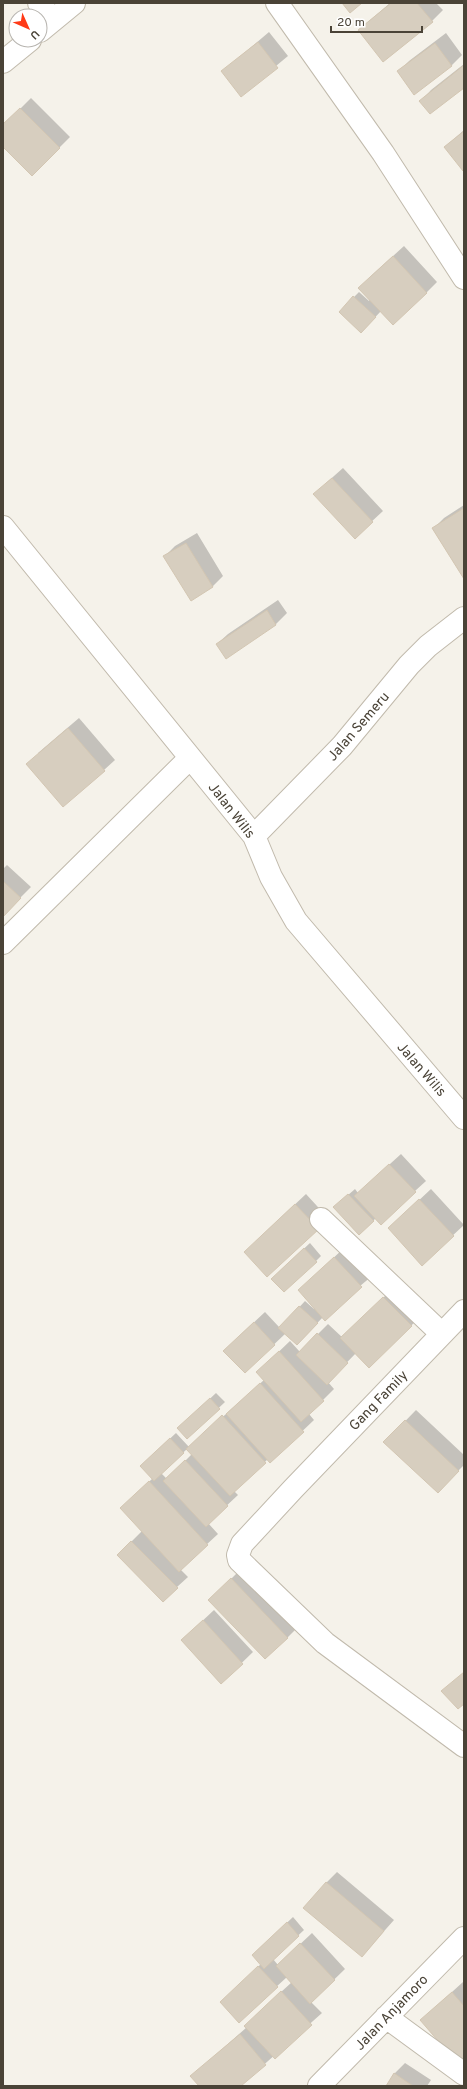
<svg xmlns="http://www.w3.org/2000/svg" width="467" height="2089" viewBox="0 0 467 2089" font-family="Overpass,sans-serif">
  <rect width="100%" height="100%" fill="#f5f2ea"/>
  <!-- shadow -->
  <path fill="#0003" fill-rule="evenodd" d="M390 3H436L443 10 432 21 359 30Z
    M269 32 288 56 241 95 223 71Z
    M446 33 462 55 452 65 414 93 398 72 409 61Z
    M464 64V86L421 101 431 90Z
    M31 98 70 137 32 175 3 146V126Z
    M464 130V168L445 147Z
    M404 246 437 282 426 293 381 311 367 326 354 297 359 292 369 301 370 299V277Z
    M343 468 383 511 355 537 325 484Z
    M464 505V577L433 529 444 518Z
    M197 533 223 576 212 587 165 556 175 546Z
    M278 600 287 613 276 624 226 658 217 644 228 634Z
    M79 718 115 760 104 770 38 753Z
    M7 865 31 887 3 915V869Z
    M401 1154 426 1181 415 1191 376 1218 359 1234 340 1202 355 1189 358 1193Z
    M431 1189 464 1225 422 1264 400 1218Z
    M306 1194 328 1218 256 1241Z
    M310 1243 321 1256 316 1261 278 1273Z
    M345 1247 372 1276 323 1317 303 1338 286 1333 245 1372 235 1340 265 1312 280 1328 305 1301 314 1309 310 1280Z
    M394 1287 422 1315 369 1367 356 1353 328 1382 334 1389 309 1414 314 1420 271 1461 268 1459 234 1491 238 1495 208 1523 218 1534 180 1569 188 1577 177 1587 129 1544 142 1531 132 1498 153 1478 147 1460 176 1433 189 1447 264 1380 268 1362 290 1341 300 1352 328 1324 343 1338ZM187 1449 192 1454 167 1479 161 1473Z
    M216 1393 225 1402 187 1438 184 1423Z
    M416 1410 464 1455V1465L448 1481 385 1442Z
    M242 1568 298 1627 287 1638 210 1600Z
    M214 1610 253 1652 221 1683 182 1640Z
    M337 1872 394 1920 362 1956 326 1883Z
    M293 1917 304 1930 273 1959 278 1965 312 1933 345 1969 311 2002 322 2013 240 2086H200L192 2076 247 2027 256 2015 292 1982 287 1977 239 2021 232 1991 261 1964 258 1950Z
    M463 1982 464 1983V2058L432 2010Z
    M405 2063 431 2080 427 2086H387L394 2074Z"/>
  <!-- building -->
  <path fill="#d7cebf" stroke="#d3c6b2" d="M342 3H362L350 13Z
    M391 3H417L433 22 383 62 358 30Z
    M258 42 278 68 241 97 221 71Z
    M435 43 452 66 414 95 397 71Z
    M464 65V88L430 114 419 101Z
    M20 108 60 148 32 176 3 147V124Z
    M464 131V170L463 171 444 147Z
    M393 256 427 293 393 325 358 288Z
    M353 296 376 317 361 333 339 312Z
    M332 478 373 522 355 539 313 494Z
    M464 508V579L432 528Z
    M186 543 213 587 191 601 163 556Z
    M267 610 276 625 226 659 216 644Z
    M68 728 105 771 63 807 26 764Z
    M3 881 21 898 3 917Z
    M389 1164 416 1192 381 1225 354 1196Z
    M348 1194 374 1221 359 1235 333 1207Z
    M419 1199 454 1236 422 1266 388 1228Z
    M295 1204 319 1229 267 1277 244 1252Z
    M304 1248 317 1262 284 1292 271 1279Z
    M334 1257 362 1287 325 1321 298 1290Z
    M383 1297 412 1326 369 1368 340 1338Z
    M299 1306 318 1323 297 1345 278 1328Z
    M254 1322 275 1345 245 1373 223 1351Z
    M317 1333 348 1363 327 1385 296 1355Z
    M279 1351 324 1401 301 1422 256 1372Z
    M260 1383 304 1432 270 1463 226 1414Z
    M210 1398 220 1409 187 1439 177 1428Z
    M222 1415 266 1463 230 1496 186 1449Z
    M405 1420 459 1471 438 1493 383 1442Z
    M170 1438 184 1453 154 1481 140 1466Z
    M185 1460 228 1506 206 1527 163 1481Z
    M149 1481 208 1545 179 1572 120 1508Z
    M131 1541 178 1588 163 1602 117 1555Z
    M231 1578 288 1638 265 1659 208 1600Z
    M203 1620 243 1664 221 1684 181 1640Z
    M464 1672V1704L458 1709 441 1691Z
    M326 1882 384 1931 362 1957 303 1908Z
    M287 1922 299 1936 264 1969 252 1955Z
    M300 1943 335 1980 310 2004 276 1966Z
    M258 1966 278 1987 239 2023 220 2002Z
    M281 1991 312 2025 275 2059 244 2026Z
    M452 1992 464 2006V2060L458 2064 420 2020Z
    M240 2034 266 2065 241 2086H199L190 2076Z
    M394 2073 413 2086H386Z"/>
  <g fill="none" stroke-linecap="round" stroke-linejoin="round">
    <!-- minor casing -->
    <g stroke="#c1baac" stroke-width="24">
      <path id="minor" d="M39 3 53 20
        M277 3 383 153 464 278
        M40 31 74 3
        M3 62 30 40
        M3 527 254 836 271 877 296 921 464 1118
        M254 836 342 746 409 665 428 646 464 618
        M3 943 190 758
        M321 1219 442 1334
        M464 1311 293 1489 242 1544 238 1555 239 1560 325 1643 464 1746
        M386 2017 464 2074
        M319 2086 464 1938"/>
    </g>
    <!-- minor -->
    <use href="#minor" stroke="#fff" stroke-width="22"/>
  </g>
  <g text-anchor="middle" stroke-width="4" stroke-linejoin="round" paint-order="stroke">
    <!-- street labels -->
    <g font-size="14" fill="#4a4337" stroke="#fff">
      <text transform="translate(358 726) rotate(-49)" y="5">Jalan Semeru</text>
      <text transform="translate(232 810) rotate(52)" y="5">Jalan Wilis</text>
      <text transform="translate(422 1069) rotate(49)" y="5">Jalan Wilis</text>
      <text transform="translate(378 1400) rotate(-46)" y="5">Gang Family</text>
      <text transform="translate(391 2012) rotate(-46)" y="5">Jalan Anjamoro</text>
    </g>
  </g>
  <!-- border -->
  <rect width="467" height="2089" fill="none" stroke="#4a4337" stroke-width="8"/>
  <!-- north arrow -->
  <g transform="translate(28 28) rotate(135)"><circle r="19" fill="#ffffff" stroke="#b7b4af"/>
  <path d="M0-3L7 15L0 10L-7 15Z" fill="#ff3a17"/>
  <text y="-6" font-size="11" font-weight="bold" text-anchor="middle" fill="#4a4337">U</text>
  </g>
  <!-- scale -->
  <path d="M331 26v6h91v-6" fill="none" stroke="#4a4337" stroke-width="2"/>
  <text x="337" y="26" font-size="12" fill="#4a4337" stroke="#ffffff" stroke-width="3" paint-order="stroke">20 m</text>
</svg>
